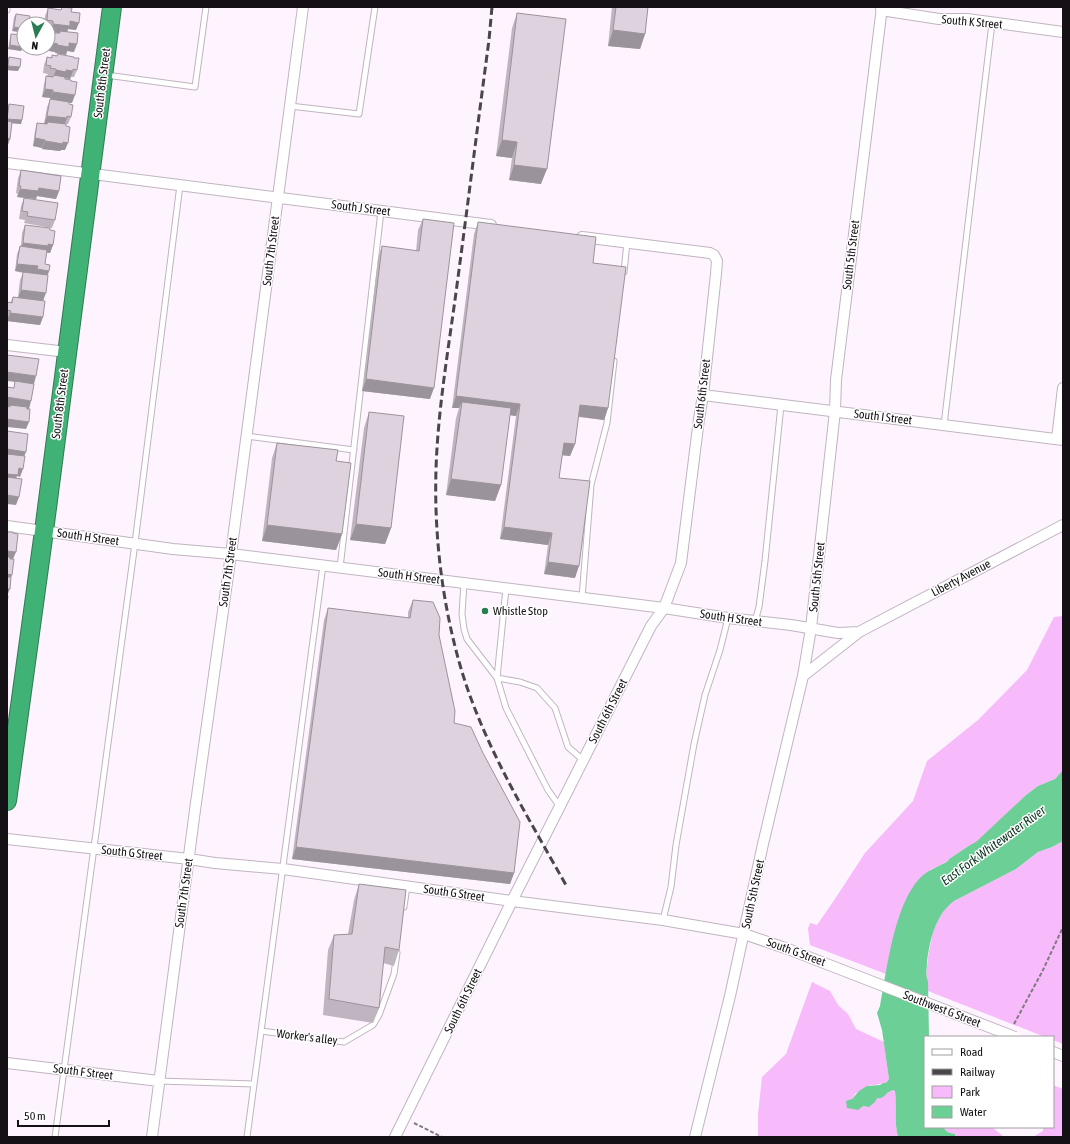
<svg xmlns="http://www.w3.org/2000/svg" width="1070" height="1144" viewBox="0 0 1070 1144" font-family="'Asap Condensed',sans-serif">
  <rect width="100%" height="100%" fill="#fef4ff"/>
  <!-- green -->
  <path fill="#f7bafb" d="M1063 616V770L1055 779 1038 786 1026 795 976 843 970 845 949 859 948 861 930 870 891 947 886 974 810 945 808 929 810 923 817 925 833 902 865 853 913 801 927 761 978 720 1027 670 1054 617Z
    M1063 841V1044L1053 1040V1037H1045L928 991V981L926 977 928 957 933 931 937 921 947 906 954 901 1016 869 1038 852 1052 847Z
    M812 982 830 991 838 1005 848 1014 856 1029 884 1042 889 1079 886 1083C880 1083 877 1086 870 1085L855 1094 852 1099C858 1103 863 1109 870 1105 873 1103 875 1102 876 1098L891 1091 893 1090 895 1091C897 1107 894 1122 898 1137H758V1114L762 1077 786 1054Z
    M1053 1085 1063 1089V1137H1033L1043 1131V1127H1053Z
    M944 1127H992L1004 1137H955V1134C950 1133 945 1132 944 1127Z"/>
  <!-- water -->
  <path fill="#6ccf96" d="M1063 770V841L1052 847 1038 852 1016 869 954 901C935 915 930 940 927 962 927 969 925 975 928 981L929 1037H925V1127H944C945 1132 950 1133 955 1134V1137H898C894 1122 897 1107 895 1091L893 1090 887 1093C884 1097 881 1099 877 1098L875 1102 869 1107 863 1106 858 1110 847 1108 846 1101 852 1099 859 1091 867 1086 880 1085 883 1083H886L889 1079 882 1030 877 1013 880 1006C887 968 894 907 919 879 927 870 938 867 948 861L949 859 970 845 976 842 1026 795 1038 786 1055 779Z"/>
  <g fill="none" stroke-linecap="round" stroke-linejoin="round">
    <!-- lane casing -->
    <g stroke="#c0b4c1" stroke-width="7">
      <path id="lane" d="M7 10V7
        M106 75 195 87 206 7
        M290 106 359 114 375 7
        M624 272 627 242
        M944 425 992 23
        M246 436 354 450
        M340 568 381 211
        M464 583 462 614 464 629 467 639 497 678 506 708 548 790 560 807
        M506 588 497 678 520 682 537 688 555 708 568 747 583 760
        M582 598 591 485 607 423 614 361
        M755 621 759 607 765 561 781 405
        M404 907 407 886
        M663 920 671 887 676 845 694 744 705 695 720 650 728 618
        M261 1031 344 1042 373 1025 379 1015 394 974 397 953
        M159 1081 254 1084
        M55 1137 135 543 180 185
        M247 1137 323 565"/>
    </g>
    <!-- street casing -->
    <g stroke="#c0b4c1" stroke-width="12">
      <path id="street" d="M881 10 939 19H967L1063 32
        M7 163 491 225
        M7 345 67 352
        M703 395 1063 440
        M1057 439 1063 388
        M7 526 173 549 231 554 664 608 728 618 791 625 838 633 859 632 1063 525
        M803 676 859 632
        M7 839 189 859 215 863 283 869 512 901 663 920 744 934 788 949 891 989
        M1053 1052 1063 1056
        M7 1063 159 1081
        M152 1137 195 810 231 554 303 7
        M395 1137 512 901 651 626 664 608 681 563 699 419 703 395 716 274 717 261 714 255 710 253 582 237
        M695 1137 730 996 763 844 803 676 811 628 835 411 836 380 882 7"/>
    </g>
    <!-- highway casing -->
    <g stroke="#317954" stroke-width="20">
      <path id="highway" d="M7 801 44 531 112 7"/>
    </g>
    <!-- path -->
    <path stroke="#817a82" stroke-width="2" stroke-dasharray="4 2" stroke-linecap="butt" d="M1014 1024 1043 970 1063 927
      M414 1123 442 1137"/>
    <!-- lane -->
    <use href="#lane" stroke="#fff" stroke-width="5"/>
    <!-- street -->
    <use href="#street" stroke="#fff" stroke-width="10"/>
    <!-- highway -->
    <use href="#highway" stroke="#41b276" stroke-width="18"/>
    <!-- rail -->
    <path stroke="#4b454c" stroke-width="3" stroke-dasharray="8 4" stroke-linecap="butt" d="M492 7 489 40C478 122 468 203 457 285 449 346 438 407 436 469 434 535 442 602 460 665 483 745 527 815 567 887"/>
    <!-- street-bridge casing -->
    <g stroke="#c0b4c1" stroke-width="12" stroke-linecap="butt">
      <path id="street-bridge" d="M891 989 1015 1037"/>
    </g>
    <!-- street-bridge -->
    <use href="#street-bridge" stroke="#fff" stroke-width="10"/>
  </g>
  <!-- wall -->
  <path fill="#bfb5c0" d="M62 7 71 8V12L76 30 68 29 67 32 74 52 67 51 66 55 55 53V52L49 51V50L46 49V48H48V40L50 35H54L55 33H60L50 32V29L48 28V24H44L45 16 48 8 61 10Z
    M612 7H648L645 34 640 49 608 46Z
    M517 13 541 184 509 180 512 158 496 156 512 28Z
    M16 14 29 24 12 31 14 17Z
    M11 34 23 47 21 51 8 49 10 38Z
    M52 55 74 58 77 70 74 77H71L70 79 65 78 72 103H69V104L71 117 68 124H65V150H61L60 151 42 149V148L33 146 35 131 37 123 47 124H44L47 107 51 98 42 97 44 84 46 76H47L48 74 43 73 44 65 47 57 51 58Z
    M9 57 18 71 7 70V61Z
    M9 104 22 120 21 124 12 123 10 139 7 147V111Z
    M21 170 59 191 56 199 37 196 36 199 17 197 18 194 16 193 18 178Z
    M24 198 55 220 52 228 24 223 25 220 19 219 21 206Z
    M423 219 430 399 362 391 378 258 382 246 416 251 418 230Z
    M478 222 593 263 608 408 604 420 578 417 575 444 570 456 562 455 559 478 575 578 544 574 548 545 500 539 516 416 510 415 501 485 495 501 446 495 456 418 459 408H452L474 234Z
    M25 225 50 230 53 245 50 253 47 252 45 264 49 271 48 275 43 300V317L40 325 7 321 8 319 7 318V302L10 303 13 297H18L20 280 23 273 15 271 17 254 20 246H21L22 233Z
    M369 412 391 528 385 544 350 540 364 428Z
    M277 443 336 461 342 534 336 550 262 541 272 458Z
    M413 600 439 635 454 723 514 873 510 884 292 859 324 620 328 608 408 618V612Z
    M359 884 399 950 394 966 383 963 379 1008 373 1023 323 1015 328 950 334 935 348 934 354 900Z"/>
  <!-- shaded-wall -->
  <path fill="#9b939c" d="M675 7H684V8Z
    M70 21 79 23 76 30 68 29 67 34 60 31V33L50 32 53 24Z
    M14 27 24 29V33L12 31Z
    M613 30 645 34 640 49 608 46Z
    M52 43 58 44 55 52 49 51Z
    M69 43 77 44 74 52 67 51 66 55 55 53 57 45Z
    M10 45 23 47 21 51 8 49Z
    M8 66 20 67 18 71 7 70Z
    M56 70H66L73 71 70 79 64 78H53Z
    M45 89 53 90 51 98 42 97Z
    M53 92 75 95 72 103 50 100Z
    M47 116 67 118 64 126 48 122 47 124H44Z
    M7 119 22 120 21 124 7 123Z
    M7 138 10 139 7 147Z
    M35 138 45 140 42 148 33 146Z
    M502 140 517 142 512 158 496 156Z
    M45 141 63 142 68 143 65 150H61L60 151 42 149Z
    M514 165 547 169 541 184 509 180Z
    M39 188 59 191 56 199 37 196 36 199 17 197 20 189Z
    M23 243 48 244 53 245 50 253 20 250Z
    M17 264 38 266 35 274 15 271Z
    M37 269 49 271 46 279 34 277Z
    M21 290 46 293 43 301 18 298Z
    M10 313 43 317 40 325 7 321Z
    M7 372 36 376 34 384 7 381Z
    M366 379 434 388 430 399 362 391Z
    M456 396 520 404 516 416 461 409 462 402 459 408H452Z
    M7 397 31 401 29 409 7 406Z
    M580 405 608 408 604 420 575 416Z
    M7 419 29 422 26 429 7 427Z
    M564 443 575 444 570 456 560 455Z
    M7 449 26 452 23 459 7 457Z
    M19 468 23 469 20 477 17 476 15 483 7 482V474Z
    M451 479 501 485 495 501 446 495Z
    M7 495 19 497 16 505 7 504Z
    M356 524 391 528 385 544 350 540Z
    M267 525 342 534 336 550 262 541Z
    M504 527 552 533 548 545 500 539Z
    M7 551 16 552 13 559H7Z
    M548 562 579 566 575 578 544 574Z
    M7 574 12 575 9 583 7 582Z
    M7 589H10L7 596Z
    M296 847 514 873 510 884 292 859Z"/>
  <!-- building -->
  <path fill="#ded2df" stroke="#9b939c" d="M62 7 72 8 71 12 80 13 79 23 70 21V26L53 24V21L47 20 48 8 61 10Z
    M616 7H648L645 34 613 30Z
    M517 13 566 19 547 169 514 165 517 142 502 140Z
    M16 14 30 16 29 24H24V29L14 27Z
    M60 31 78 33 77 44 69 43V47L57 45 58 44 52 43V42L49 41 50 35 54 36 55 33H60Z
    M11 34 24 35 23 47 10 45Z
    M58 54 74 57V58H79L77 70 73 69V71L66 70V72L56 70V69L50 68 51 66 46 65 47 57 52 58V55L57 56Z
    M9 57 21 59 20 67 8 66Z
    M54 75 65 77V79L71 80V81L77 82 75 95 53 92V90L45 89 46 76 53 77Z
    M50 99 69 102V104L73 105 71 117 67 116V118L47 116Z
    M9 104 24 106 22 120 7 119Z
    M7 121 12 122 10 139 7 138Z
    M48 122 66 124V126L70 127 68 143 63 142V144L45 141V140L35 138 37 123 47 124Z
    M21 170 61 176 59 191 39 188 38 191 20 189 21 186H19Z
    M24 198 58 203 55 220 27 216 28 212 22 211Z
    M423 219 454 223 434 388 366 379 382 246 419 251Z
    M478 222 596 237 593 263 626 267 608 408 580 405 575 444 564 443 559 478 590 481 579 566 548 562 552 533 504 527 520 404 456 396Z
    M25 225 50 228V230L55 231 53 245 48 244V246L23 243Z
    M20 246 47 250 45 264 50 265 49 271 37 269 38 266 17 264Z
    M23 272 48 275 46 293 21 290Z
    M13 297 45 301 43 317 10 313 11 311 7 310V302L12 303Z
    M7 355 39 359 36 376 7 372Z
    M15 381 34 384 31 401 7 397V387L14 388Z
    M462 402 511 408 501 485 451 479Z
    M10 405 27 407V409H30L29 422 7 419V406L10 407Z
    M369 412 404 416 391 528 356 524Z
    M7 431 28 434 26 452 7 449Z
    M277 443 338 450 336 461 351 463 342 534 267 525Z
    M7 454 25 456 23 469 19 468 18 475 7 474Z
    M7 477 22 479 19 497 7 495Z
    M7 532H13V533L18 534 16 552 7 551Z
    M7 557H10V559H14L12 575 7 574Z
    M7 577H11L10 589H7Z
    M7 596H8L7 605Z
    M413 600 433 602 440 618 439 635 455 711 454 723 471 727 483 753 520 822 514 873 296 847 328 608 410 618Z
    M359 884 406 890 399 950 385 947 379 1008 329 999 334 935 352 934Z"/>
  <!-- markers -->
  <circle fill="#297e51" stroke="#fff" stroke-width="1.5" cx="485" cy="611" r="4"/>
  <g text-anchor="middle" stroke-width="3" stroke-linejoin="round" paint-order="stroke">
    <!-- street labels -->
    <g font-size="12" fill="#141015" stroke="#fff">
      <text transform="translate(972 22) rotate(5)" y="4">South K Street</text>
      <text transform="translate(102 83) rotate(-83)" y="4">South 8th Street</text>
      <text transform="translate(361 208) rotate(7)" y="4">South J Street</text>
      <text transform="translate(271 251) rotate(-83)" y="4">South 7th Street</text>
      <text transform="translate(851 255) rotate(-83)" y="4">South 5th Street</text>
      <text transform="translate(702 394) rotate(-83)" y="4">South 6th Street</text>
      <text transform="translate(60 404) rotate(-83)" y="4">South 8th Street</text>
      <text transform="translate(883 417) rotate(7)" y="4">South I Street</text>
      <text transform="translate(88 537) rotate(8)" y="4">South H Street</text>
      <text transform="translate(228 572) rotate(-82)" y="4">South 7th Street</text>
      <text transform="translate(409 576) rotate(7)" y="4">South H Street</text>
      <text transform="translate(817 577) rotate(-84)" y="4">South 5th Street</text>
      <text transform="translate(961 578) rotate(-28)" y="4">Liberty Avenue</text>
      <text transform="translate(731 618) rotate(8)" y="4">South H Street</text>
      <text transform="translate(608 711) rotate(-63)" y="4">South 6th Street</text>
      <text transform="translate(132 853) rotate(6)" y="4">South G Street</text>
      <text transform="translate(184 893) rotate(-82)" y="4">South 7th Street</text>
      <text transform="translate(454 893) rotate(8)" y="4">South G Street</text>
      <text transform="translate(753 894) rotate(-78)" y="4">South 5th Street</text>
      <text transform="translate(796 952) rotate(20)" y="4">South G Street</text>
      <text transform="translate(463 1001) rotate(-64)" y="4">South 6th Street</text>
      <text transform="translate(942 1009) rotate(21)" y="4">Southwest G Street</text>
      <text transform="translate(307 1037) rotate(7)" y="4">Worker's alley</text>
      <text transform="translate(83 1072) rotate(7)" y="4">South F Street</text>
    </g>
    <!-- poi labels -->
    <g font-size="12" fill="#141015" stroke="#fff" text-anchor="start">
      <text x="493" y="615">Whistle Stop</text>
    </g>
    <!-- water labels -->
    <g font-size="13" font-style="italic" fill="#0a351f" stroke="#fff">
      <text transform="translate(993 845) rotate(-36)" y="5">East Fork Whitewater River</text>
    </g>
  </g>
  <!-- border -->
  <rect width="1070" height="1144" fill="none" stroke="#141015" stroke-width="16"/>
  <!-- legend -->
  <rect x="924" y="1036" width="130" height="92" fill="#ffffff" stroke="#a19fa1"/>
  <rect x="932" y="1049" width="20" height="6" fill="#ffffff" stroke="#a19fa1"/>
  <text x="960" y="1056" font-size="12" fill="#141015">Road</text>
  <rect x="932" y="1069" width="20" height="6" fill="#4b454c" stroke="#a19fa1"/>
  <text x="960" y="1076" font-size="12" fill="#141015">Railway</text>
  <rect x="932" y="1086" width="20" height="12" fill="#f7bafb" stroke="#a19fa1"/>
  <text x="960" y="1096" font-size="12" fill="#141015">Park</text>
  <rect x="932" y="1106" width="20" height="12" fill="#6ccf96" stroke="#a19fa1"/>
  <text x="960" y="1116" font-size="12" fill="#141015">Water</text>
  <!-- north arrow -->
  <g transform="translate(36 36) rotate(187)"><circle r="19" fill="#ffffff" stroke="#a19fa1"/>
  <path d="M0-3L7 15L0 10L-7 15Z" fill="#297e51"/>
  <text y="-6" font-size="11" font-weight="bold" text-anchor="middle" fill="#141015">N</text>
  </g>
  <!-- scale -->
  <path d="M18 1120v6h91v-6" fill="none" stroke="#141015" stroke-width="2"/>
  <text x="24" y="1120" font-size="12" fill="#141015" stroke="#ffffff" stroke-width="3" paint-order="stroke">50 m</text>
</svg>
